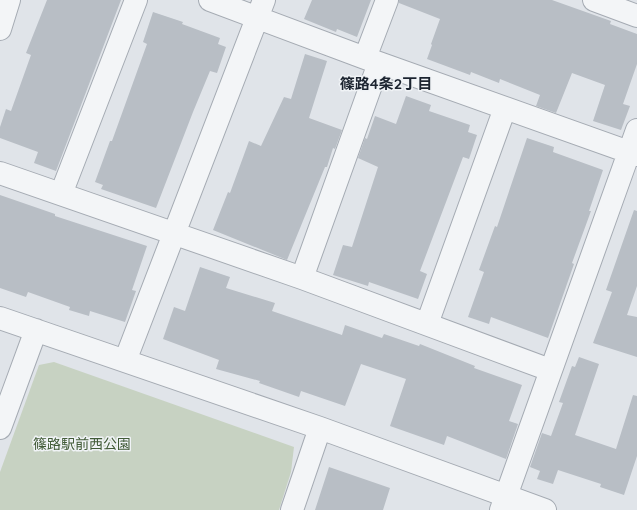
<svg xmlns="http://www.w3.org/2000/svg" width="637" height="510" viewBox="0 0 637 510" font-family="Quicksand,'Noto Sans JP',sans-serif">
  <rect width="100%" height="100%" fill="#e0e4e9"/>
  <!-- green -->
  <path fill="#c7d2c2" d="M54 362 294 447 291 472 279 510H0V472L39 365Z"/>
  <!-- building -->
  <path fill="#b8bec5" d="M47 0H121L56 171 34 163 38 152 0 138V127L6 109 11 111 31 55 26 53Z
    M312 0H371L357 37 337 29 336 32 304 19Z
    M399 0H552L611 21 610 24 637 34V64L623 104 630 106 621 130 593 121 605 85 572 73 556 113 536 106 540 95 500 79 499 83 471 72 470 75 427 59 432 45 431 44 440 19 399 3Z
    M153 12 183 22 182 24 220 38 218 44 226 47 217 73 210 71 193 112 156 208 101 189 103 185 95 182 110 141H112L147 44 143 42Z
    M305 54 327 61 309 118 342 130 335 149 333 148 327 167H325L287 260 213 230 228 192 230 193 249 141 261 146 284 97 291 99Z
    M406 96 431 105 429 111 470 125 468 132 477 135 469 159 463 157 420 271 427 274 418 299 369 282 368 286 333 275 343 245 352 247 378 167 358 158 365 138 367 139 375 116 396 124Z
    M527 138 554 147 553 152 603 170 589 211H591L572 263 574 264 548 338 491 317 489 324 468 317 484 272 479 270 495 226 497 227Z
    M0 195 55 214V216L147 246 132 290 136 291 125 322 90 311 89 316 69 310 70 307 28 292 26 297 0 288Z
    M634 210 637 211V286L627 315 637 317V357L593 343 612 292 606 290Z
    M200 267 230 277 226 288 275 303 272 311 342 335 345 325 382 338 384 334 419 346 420 344 475 366 474 368 522 385 509 421 518 424 506 459 447 436 444 445 390 426 406 379 361 364 345 406 301 391 299 397 259 383 260 381 216 369 219 360 163 339 174 307 185 311Z
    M579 357 599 364 575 435 616 449 633 395 637 396V456L624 495 600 487 601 484 558 470 553 484 537 479 540 471 530 467 542 433 551 436 563 403 559 402 572 366 575 367Z
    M329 467 390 488 383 510H315Z"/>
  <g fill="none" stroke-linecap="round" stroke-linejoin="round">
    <!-- street casing -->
    <g stroke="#a5abb3" stroke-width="24">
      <path id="street" d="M210 0 365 58 637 155
        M594 0 637 16
        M0 29 9 0
        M365 58 387 0
        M0 173 302 278 550 370
        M61 194 136 0
        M302 278 379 63
        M0 318 320 428 545 510
        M427 324 505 108
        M125 361 264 0
        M0 428 36 330
        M292 510 320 428
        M501 510 637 130"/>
    </g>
    <!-- street -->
    <use href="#street" stroke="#f3f5f7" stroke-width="22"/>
  </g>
  <g text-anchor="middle" stroke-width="3" stroke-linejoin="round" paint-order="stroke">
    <!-- park labels -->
    <g font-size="14" fill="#415b37" stroke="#f0f3f6">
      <text x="82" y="449">篠路駅前西公園</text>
    </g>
    <!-- neighbourhood labels -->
    <g font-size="15" font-weight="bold" fill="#1c2430" stroke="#f0f3f6">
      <text x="386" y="89">篠路4条2丁目</text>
    </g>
  </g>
</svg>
